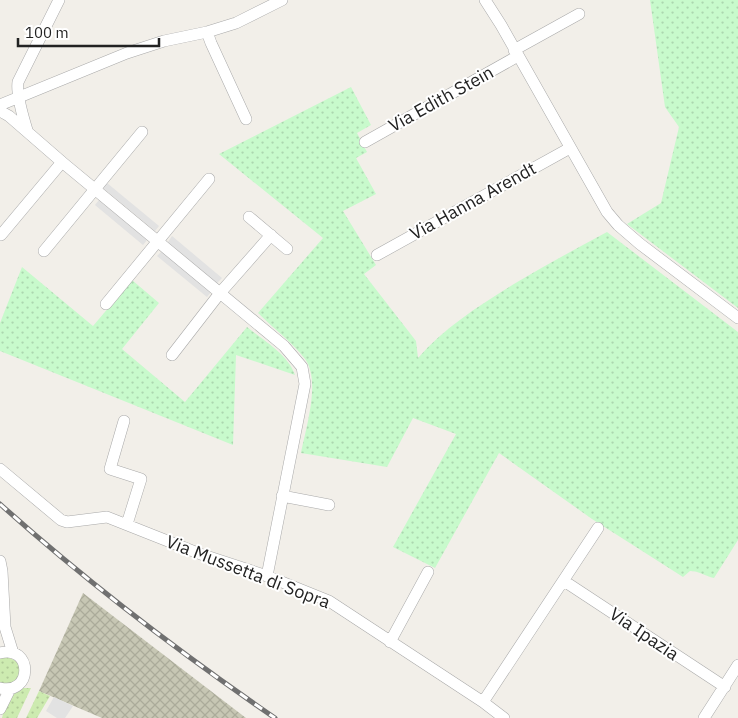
<svg xmlns="http://www.w3.org/2000/svg" width="738" height="718" viewBox="0 0 738 718" font-family="'IBM Plex Sans',sans-serif">
  <defs>
    <pattern id="construction-cross-hatch" width="8" height="8" patternUnits="userSpaceOnUse" patternTransform="scale(1.25)"><rect width="8" height="8" fill="#c7c7b4"/><path d="M0 0l8 8M0 8l8-8" fill="none" stroke="#abab9a"/></pattern>
    <pattern id="grass-dots" width="8" height="8" patternUnits="userSpaceOnUse" patternTransform="scale(1.25)"><rect width="8" height="8" fill="#cdebb0"/><path d="M2 2h.1M6 6h.1" fill="none" stroke="#b0c997" stroke-width="1.8" stroke-linecap="round"/></pattern>
    <pattern id="park-dots" width="8" height="8" patternUnits="userSpaceOnUse" patternTransform="scale(1.25)"><rect width="8" height="8" fill="#c8facc"/><path d="M2 2h.1M6 6h.1" fill="none" stroke="#acd6af" stroke-width="1.8" stroke-linecap="round"/></pattern>
  </defs>
  <rect width="100%" height="100%" fill="#f2efe9"/>
  <!-- construction -->
  <path fill="url(#construction-cross-hatch)" d="M83 593 246 718H102L39 691Z"/>
  <!-- grass -->
  <path fill="url(#grass-dots)" d="M8 657 18 662 21 673 14 683H0V658Z
    M23 688H31L17 718H2C5 705 11 693 23 688Z
    M39 691 50 696 37 718H26Z"/>
  <!-- park -->
  <path fill="url(#park-dots)" d="M650 0H738V308L627 224 661 203 679 127 665 107Z
    M351 87 371 125 357 133 367 152 356 158 376 194 343 211 376 265 364 274 416 341 418 358C446 326 483 303 519 281 548 264 577 248 607 232L738 332V540L714 578C705 576 699 571 690 571L683 577 592 519 499 453 435 568 393 547 456 434 413 418 387 467 301 453C306 428 321 380 305 359 292 342 273 328 258 313L323 238 219 154Z
    M22 267 93 326 132 280 159 303 122 349 185 402 247 327C264 341 288 354 295 375L236 355 233 445 0 351V323Z"/>
  <!-- parking -->
  <path fill="#e2e2e2" d="M107 183 159 226 155 231 103 188Z
    M99 200 147 240 143 245 95 205Z
    M172 236 222 278 217 283 168 242Z
    M162 251 211 292 207 297 157 256Z
    M54 697 73 706 65 718H57L46 711Z"/>
  <g fill="none" stroke-linecap="round" stroke-linejoin="round">
    <!-- minor casing -->
    <g stroke="#a9a9a9" stroke-width="12">
      <path id="minor" d="M485 0 501 25 607 212 618 225 640 244 738 318
        M207 32 211 43 246 119
        M514 50 579 14
        M0 105 127 53 164 41 207 32 236 23 282 0
        M0 111 9 116 62 162 284 346 302 367 305 384 267 576
        M27 130C23 117 16 94 18 82L59 0
        M365 142 518 56
        M249 217 287 249
        M1 235 62 162
        M44 251 142 132
        M377 255 570 148
        M106 304 209 179
        M172 355 220 293 271 235
        M124 421 110 469 141 479 127 524
        M0 469 61 520 67 522 107 517 203 555 267 576 329 601 483 702 504 718
        M282 496 329 505
        M0 561 2 571 5 627 13 653
        M564 581 725 687
        M390 642 428 572
        M0 653C33 644 33 696 0 688
        M483 702 598 528
        M0 709 10 689
        M704 718 738 665"/>
    </g>
    <!-- minor -->
    <use href="#minor" stroke="#fff" stroke-width="11"/>
    <!-- rail casing -->
    <g stroke="#707070" stroke-width="5">
      <path id="rail" d="M0 504C87 582 179 652 275 718"/>
    </g>
    <!-- rail -->
    <use href="#rail" stroke="#fff" stroke-width="3" stroke-dasharray="9" stroke-linecap="butt"/>
  </g>
  <g text-anchor="middle" stroke-width="4" stroke-linejoin="round" paint-order="stroke">
    <!-- street labels -->
    <g font-size="18" fill="#222" stroke="#fff">
      <text transform="translate(441 99) rotate(-29)" y="6">Via Edith Stein</text>
      <text transform="translate(473 201) rotate(-29)" y="6">Via Hanna Arendt</text>
      <text transform="translate(248 572) rotate(21)" y="6">Via Mussetta di Sopra</text>
      <text transform="translate(644 634) rotate(34)" y="6">Via Ipazia</text>
    </g>
  </g>
  <!-- scale -->
  <path d="M18 38v8h141v-8" fill="none" stroke="#222222" stroke-width="2.5"/>
  <text x="25" y="38" font-size="15" fill="#222222" stroke="#ffffff" stroke-width="4" paint-order="stroke">100 m</text>
</svg>
